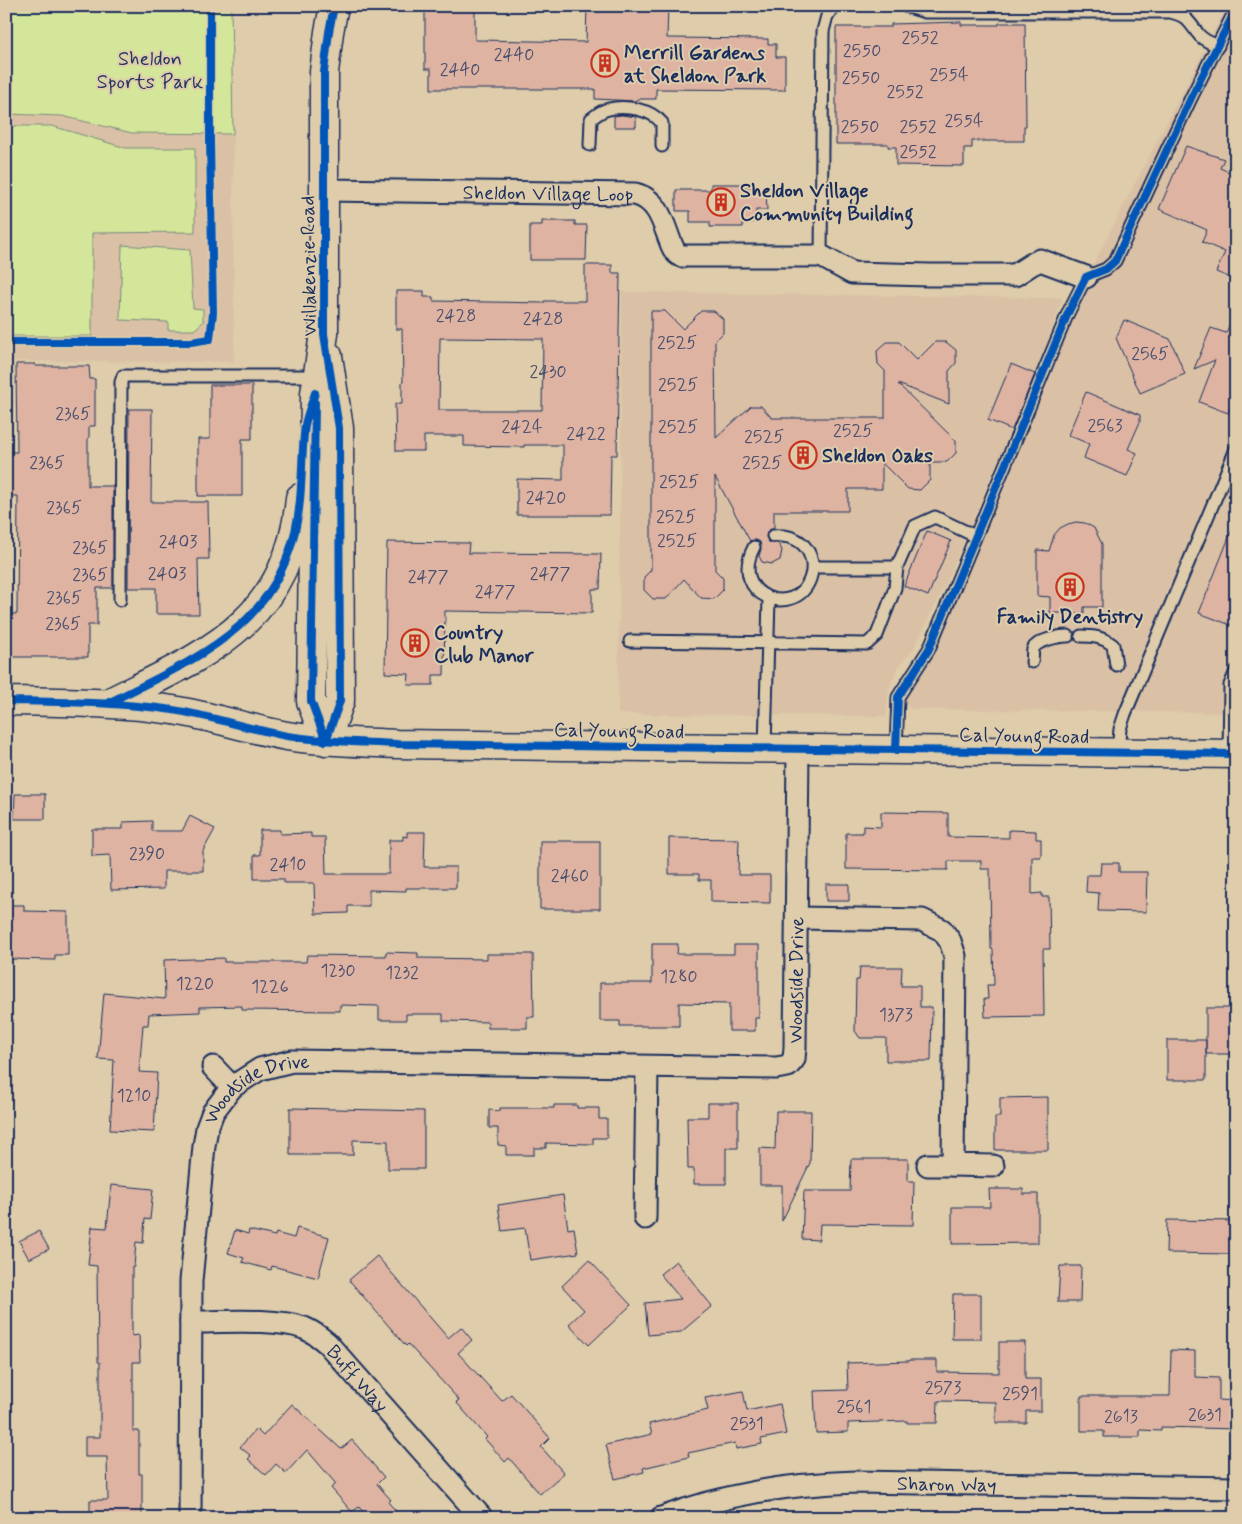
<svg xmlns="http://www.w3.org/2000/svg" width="1242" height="1524" viewBox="0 0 1242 1524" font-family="Mynerve,sans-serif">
  <rect width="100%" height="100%" fill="#deccaa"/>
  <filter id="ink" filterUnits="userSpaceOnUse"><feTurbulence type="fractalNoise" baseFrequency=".02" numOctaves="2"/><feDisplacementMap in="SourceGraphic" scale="10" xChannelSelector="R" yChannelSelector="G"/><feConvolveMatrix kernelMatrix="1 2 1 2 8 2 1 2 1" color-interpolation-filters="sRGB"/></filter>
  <g filter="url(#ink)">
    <!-- built -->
    <path fill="#dac1a6" d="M1227 6H1236V713L911 709 898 697 929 649 1068 313Z
      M6 114 62 116 132 133 233 134 234 362 6 361Z
      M622 292 1062 298 1047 345 945 586 913 650 897 668 889 690 886 716 618 714Z"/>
    <!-- green -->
    <path fill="#d4e69a" stroke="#788a7c" d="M6 6H231L233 134 132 133 62 116 6 114Z
      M6 126H52L126 148H195V232L92 233V336H6Z
      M122 245 190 250 193 308 203 309V322L194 330H168V322L120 320Z"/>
    <!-- building -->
    <path fill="#deb3a1" stroke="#1b2f5e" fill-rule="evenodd" d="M425 6H475V40L586 42 587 6H668L667 38 768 39V44H776V57H785V90L656 89V99H637L636 101 595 99V89H431V69H425Z
      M961 22V25H999V23H1025L1026 126H1024V141H972V148H964V166L896 165V147H888V144H836V27H891V24Z
      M622 115 636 117V127H614V116Z
      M1186 146 1224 159 1220 168 1236 175V280L1216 272 1225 252 1202 242 1207 230 1159 209Z
      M711 184H744V187H757V193H766L767 210H756V222H743V227H710V222H690V211H676V190H711Z
      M542 221H575V225H587L586 260H530V225H542Z
      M585 265H612V273H620L617 455H611L610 515H517V479L563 480V445H524V447L464 446V436H424V451H396L395 404H402V382H403L402 329H396V291H424V297H433V301L544 303V301H585ZM440 338 543 339 542 410H439Z
      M651 311H665L683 329 701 311H714L723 319V333L715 341 716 438 751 406H761L772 418H885V371L878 364 877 351 887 342H899L917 360 935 342H946L956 350V363L949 371V404L898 384 956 441V453L947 462H930V480L920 490 908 489 882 463V489H848V511H774V528L769 530 766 537 770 543H778L782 550 780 560 772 564 762 562 759 556 761 549 760 542 756 540 750 541 715 477V570L723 578V590L714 599 701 598 684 579 666 599H653L644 590V577L651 570Z
      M1235 311 1236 394 1228 413 1199 402 1215 360 1194 369 1211 328 1226 333Z
      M1124 320 1170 339 1185 374 1140 393 1116 338Z
      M16 364H35V366H89L90 379H95V426H89V438H88V486H113V588H97V625H88V657H6V614H17L18 496H6V452H17Z
      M1011 364 1035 374 1012 430 988 420Z
      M210 385H252V439H242V496H198V439H210Z
      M1086 392 1140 415V422L1128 449 1137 453 1127 476 1084 458 1089 444 1068 435Z
      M129 409H152L151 502H208L209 559H198L199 614H156V588H128Z
      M1076 522 1085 523 1094 528 1102 544V607H1084V613H1050V597L1037 596V550L1049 551 1054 535 1060 528 1068 524Z
      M1235 522 1236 523V627L1199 613Z
      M927 531 951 541 928 596 904 586Z
      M387 542 469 543 468 553 601 554 600 589H592V613L445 611 444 675H433V685H408L409 674 385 673Z
      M15 794H45V819H14Z
      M881 812 948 813V837L1009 838V830L1036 831V839H1041V857H1032V894L1042 893V897H1049L1050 949H1043L1044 1016 985 1017 984 999H988L987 985H994L993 949H991L990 869H981V861H948V870L846 869V833H863V826L881 827Z
      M190 816 215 829 203 851V871H164V889L111 890 110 855 92 856V829H123V822L152 821V831H182Z
      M260 830H280V834L311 833V837H325L326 874H389V840H403V836L407 837V832H425L424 867H456V888H406V891L369 890V906H348V913L315 914 314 883H284V879H254V855H260Z
      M669 838 739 839 738 875H770V903L711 902V880H699V874H669Z
      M540 841H600V909H540Z
      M1101 863H1119V872H1147L1146 912 1098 911 1099 893 1086 892 1087 875H1100Z
      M826 884H849V901H826Z
      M6 905H24V911L68 912V955H55V960L6 959Z
      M652 944H678L677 954H734V945H759V1018H755V1031H729V1004L679 1003V1026H620V1021H600V983H652Z
      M386 952 418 953V958L487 959V954H533L534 1017H527V1028H488V1022L443 1021V1014H406V1020H379V1006L340 1005V1011L242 1010V1006L200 1007V1012L149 1014 148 1025H143L139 1072 157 1073 154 1132 110 1130 114 1060 98 1059 104 993 165 999 164 960 224 958V962H306L307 955 386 956Z
      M860 967H902L901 986H920V1007H932L931 1061H886V1038H860L855 1031 856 980H859Z
      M1206 1008H1236V1054H1206Z
      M1167 1040H1206V1080H1167Z
      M1048 1097V1150H995V1117H1000V1098Z
      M708 1103H738V1148H726V1184H694V1169H688L687 1117H708Z
      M554 1105H577V1108H599V1119H607V1138H593V1144L546 1143V1148H534V1155H506V1146L498 1145V1128H489V1110L500 1111V1108H554Z
      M290 1108 424 1111V1169H388V1141L353 1140V1155H290Z
      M776 1111H811L810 1163 782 1221V1185H760V1148L775 1149Z
      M851 1159H908V1181H914L913 1225 820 1224 819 1240 802 1239 804 1191H850Z
      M111 1185 153 1189 150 1220 145 1219 143 1243 136 1242 134 1267H132V1336L139 1335 140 1362H133V1431H139V1474H142V1518H90V1500H108L107 1457H85V1437H100V1362H98L97 1266 88 1265 92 1227 107 1228Z
      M989 1189H1023V1194H1038V1243L952 1244V1207H990Z
      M563 1195 568 1229 574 1228 578 1253 530 1260 525 1228 502 1231 498 1205Z
      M1167 1220 1236 1221V1254L1166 1253Z
      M297 1228 329 1237 318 1278 272 1266 271 1270 242 1262 244 1258 228 1253 235 1230 248 1234 249 1230 275 1236 276 1233 294 1238Z
      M39 1231 49 1249 29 1259 19 1241Z
      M377 1256 448 1338 461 1327 472 1340 458 1353 502 1401 511 1394 550 1438 541 1447 564 1473 540 1494 509 1458 505 1462 485 1439 487 1437 456 1402 459 1400 408 1344 406 1346 349 1280Z
      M589 1260 631 1305 589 1345 569 1324 584 1310 562 1286Z
      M676 1261 712 1306 681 1332 648 1335 645 1303 681 1299 660 1274Z
      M1060 1266H1081L1080 1302H1058Z
      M953 1294H981V1339H952Z
      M999 1342H1025V1379H1041V1411H1026V1423H996V1402L938 1401 937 1423H907V1421L848 1423V1432L816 1433 814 1391 848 1390 847 1363 909 1361V1360H937V1372L999 1373Z
      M1171 1350 1195 1351V1377L1219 1378V1400L1236 1401V1429L1161 1427V1431L1140 1430V1437H1104V1431H1081V1396H1170Z
      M743 1391 747 1411 780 1404 786 1434 761 1439 762 1444 736 1449 735 1443 688 1453 689 1457 643 1468 644 1472 615 1479 606 1445 652 1434 649 1424 708 1410 705 1398Z
      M292 1404 341 1449 352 1440 384 1477 377 1484 391 1500 388 1502 402 1518H368L359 1507 352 1512 331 1488 336 1484 307 1450 286 1473 276 1464 266 1475 248 1459 251 1456 240 1447 256 1429 263 1436Z"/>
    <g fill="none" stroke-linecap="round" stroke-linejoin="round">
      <!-- lane casing -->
      <g stroke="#1b2f5e" stroke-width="15">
        <path id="lane" d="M905 6 925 12H1170C1189 16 1189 23 1200 36 1205 41 1211 43 1218 46
          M590 145 591 119C596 115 602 110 609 109 625 105 651 109 662 123V146
          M821 256 823 31 827 16 834 6
          M754 547C728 596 795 620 810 579 813 571 813 561 809 553 802 539 788 535 773 536
          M812 567H897L915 526 935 517 975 536
          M120 600 121 382 123 376H318
          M1081 636C1093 636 1103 637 1113 645L1116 665
          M630 641 867 644 877 635 895 588 897 567
          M1032 662C1033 659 1032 653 1033 649 1037 640 1060 636 1068 636
          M765 748 769 598
          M896 750 898 697 929 649 1068 313 1086 277 1106 269 1115 261 1191 98 1236 9
          M1118 752 1120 729 1125 714 1236 449
          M1229 754 1230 685 1236 671"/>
      </g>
      <!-- street casing -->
      <g stroke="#1b2f5e" stroke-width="25">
        <g id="street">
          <path id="s1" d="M323 190 635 194C669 202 665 251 681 256H821L852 273 929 275H1015L1032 264 1040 260 1086 277"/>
          <path d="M797 918 922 920 942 930 950 941 955 956 953 1165 993 1166"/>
          <path d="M213 1067 232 1087"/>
          <path d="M928 1165H953"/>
          <path d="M645 1218 647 1067"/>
          <path id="s2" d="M191 1322C222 1322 276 1318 304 1328 313 1332 320 1337 327 1343L482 1518"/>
          <path id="s3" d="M190 1518 191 1281 204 1146 207 1128 213 1112 232 1087 260 1069 292 1061 776 1068 788 1066 794 1059 795 1048 798 749"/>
          <path id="s4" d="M661 1518C727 1494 786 1484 856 1482L1236 1488"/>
        </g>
      </g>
      <!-- secondary casing -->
      <g stroke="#1b2f5e" stroke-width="31">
        <path id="secondary" d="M6 701C62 702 118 702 173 710 211 716 249 729 287 736 324 742 360 742 397 744L1236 754
          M108 703C206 654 289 623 300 498
          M326 741 311 701 315 393 324 334V72L329 32 334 6
          M326 741 340 701 339 428 328 356"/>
      </g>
      <!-- lane -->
      <use href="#lane" stroke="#deccaa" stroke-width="11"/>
      <!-- street -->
      <use href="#street" stroke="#deccaa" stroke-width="21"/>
      <!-- secondary -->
      <use href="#secondary" stroke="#deccaa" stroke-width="28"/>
      <!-- cycleway casing -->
      <g stroke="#deccaa" stroke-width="11">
        <path id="cycleway" d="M6 342H191L210 339 213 313 210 141V6
          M315 403 311 701 326 741
          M6 701C62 702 118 702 173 710 211 716 249 729 287 736 324 742 360 742 397 744L1236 754
          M108 703C197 658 281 626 298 516 303 486 301 455 305 425 307 414 312 403 315 393
          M326 741 340 701 339 428 324 334V72L329 32 334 6
          M896 750 898 697 929 649 1068 313 1086 277 1106 269 1115 261 1191 98 1236 9"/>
      </g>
      <!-- cycleway -->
      <use href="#cycleway" stroke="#0057b8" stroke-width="8"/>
    </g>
  </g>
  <!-- icons -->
  <defs>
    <g id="building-ring" transform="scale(1.4375)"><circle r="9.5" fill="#deccaa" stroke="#c8321e" stroke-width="1.5"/><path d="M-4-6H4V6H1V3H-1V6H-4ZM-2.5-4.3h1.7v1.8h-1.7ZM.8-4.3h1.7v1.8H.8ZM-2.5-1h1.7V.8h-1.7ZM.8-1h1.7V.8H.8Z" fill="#c8321e"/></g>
  </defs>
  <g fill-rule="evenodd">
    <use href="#building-ring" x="605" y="63"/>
    <use href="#building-ring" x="721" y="202"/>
    <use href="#building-ring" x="803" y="455"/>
    <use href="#building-ring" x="1070" y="587"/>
    <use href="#building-ring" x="415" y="643"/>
  </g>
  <g text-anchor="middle" stroke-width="4" stroke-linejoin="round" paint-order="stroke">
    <!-- number labels -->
    <g font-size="18" fill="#4c506f">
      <text x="920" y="43">2552</text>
      <text x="862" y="56">2550</text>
      <text x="514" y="60">2440</text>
      <text x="460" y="75">2440</text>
      <text x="949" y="80">2554</text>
      <text x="861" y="83">2550</text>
      <text x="905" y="97">2552</text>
      <text x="964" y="126">2554</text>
      <text x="860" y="132">2550</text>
      <text x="918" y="132">2552</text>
      <text x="918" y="157">2552</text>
      <text x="456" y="321">2428</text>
      <text x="543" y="324">2428</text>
      <text x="677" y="348">2525</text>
      <text x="1150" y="359">2565</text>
      <text x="548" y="377">2430</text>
      <text x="678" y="390">2525</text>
      <text x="73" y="419">2365</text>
      <text x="1105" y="431">2563</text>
      <text x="522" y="432">2424</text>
      <text x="678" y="432">2525</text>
      <text x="853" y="436">2525</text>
      <text x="586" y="439">2422</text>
      <text x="764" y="442">2525</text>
      <text x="47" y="468">2365</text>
      <text x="762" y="468">2525</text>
      <text x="679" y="487">2525</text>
      <text x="546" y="503">2420</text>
      <text x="64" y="513">2365</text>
      <text x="676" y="522">2525</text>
      <text x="677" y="546">2525</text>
      <text x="178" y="547">2403</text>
      <text x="90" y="553">2365</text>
      <text x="167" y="579">2403</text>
      <text x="550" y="579">2477</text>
      <text x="90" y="580">2365</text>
      <text x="428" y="582">2477</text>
      <text x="495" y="597">2477</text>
      <text x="64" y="603">2365</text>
      <text x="63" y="629">2365</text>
      <text x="147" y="859">2390</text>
      <text x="288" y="870">2410</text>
      <text x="570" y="881">2460</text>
      <text x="338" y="976">1230</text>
      <text x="402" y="978">1232</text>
      <text x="679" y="982">1280</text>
      <text x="195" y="989">1220</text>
      <text x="270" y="992">1226</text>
      <text x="896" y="1020">1373</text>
      <text x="134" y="1101">1210</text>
      <text x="943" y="1393">2573</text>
      <text x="1020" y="1399">2591</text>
      <text x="854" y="1412">2561</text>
      <text x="1205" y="1420">2631</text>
      <text x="1121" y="1422">2613</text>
      <text x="747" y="1429">2531</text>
    </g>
    <!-- poi labels -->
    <g font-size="20" font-weight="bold" fill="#1b2f5e" stroke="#deccaa" text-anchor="start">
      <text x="624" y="59">Merrill Gardens<tspan x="624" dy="23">at Sheldon Park</tspan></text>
      <text x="740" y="197">Sheldon Village<tspan x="740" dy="23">Community Building</tspan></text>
      <text x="822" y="462">Sheldon Oaks</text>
      <text x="1070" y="623" text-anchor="middle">Family Dentistry</text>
      <text x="434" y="639">Country<tspan x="434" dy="23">Club Manor</tspan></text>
    </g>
    <!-- park labels -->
    <g font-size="20" fill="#243861" stroke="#deccaa">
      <text x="150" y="65">Sheldon<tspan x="150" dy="23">Sports Park</tspan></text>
    </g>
    <!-- street labels -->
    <g font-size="20" fill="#1b2f5e" stroke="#deccaa">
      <text dy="7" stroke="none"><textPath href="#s1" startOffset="225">Sheldon Village Loop</textPath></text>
      <text transform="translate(308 266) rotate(-91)" y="7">Willakenzie Road</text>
      <text transform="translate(619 730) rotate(1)" y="7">Cal Young Road</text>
      <text transform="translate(1024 735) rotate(1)" y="7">Cal Young Road</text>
      <text dy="7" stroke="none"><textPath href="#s3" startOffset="1090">Woodside Drive</textPath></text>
      <text dy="7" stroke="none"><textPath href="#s3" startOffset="460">Woodside Drive</textPath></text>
      <text dy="7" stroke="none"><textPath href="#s2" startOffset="188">Buff Way</textPath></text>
      <text dy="7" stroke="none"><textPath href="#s4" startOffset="290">Sharon Way</textPath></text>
    </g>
  </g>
  <!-- margin -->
  <rect width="1242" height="1524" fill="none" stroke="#deccaa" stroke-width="25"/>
  <rect x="12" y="12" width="1217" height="1499" fill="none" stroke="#1b2f5e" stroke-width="2" filter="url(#ink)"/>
</svg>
